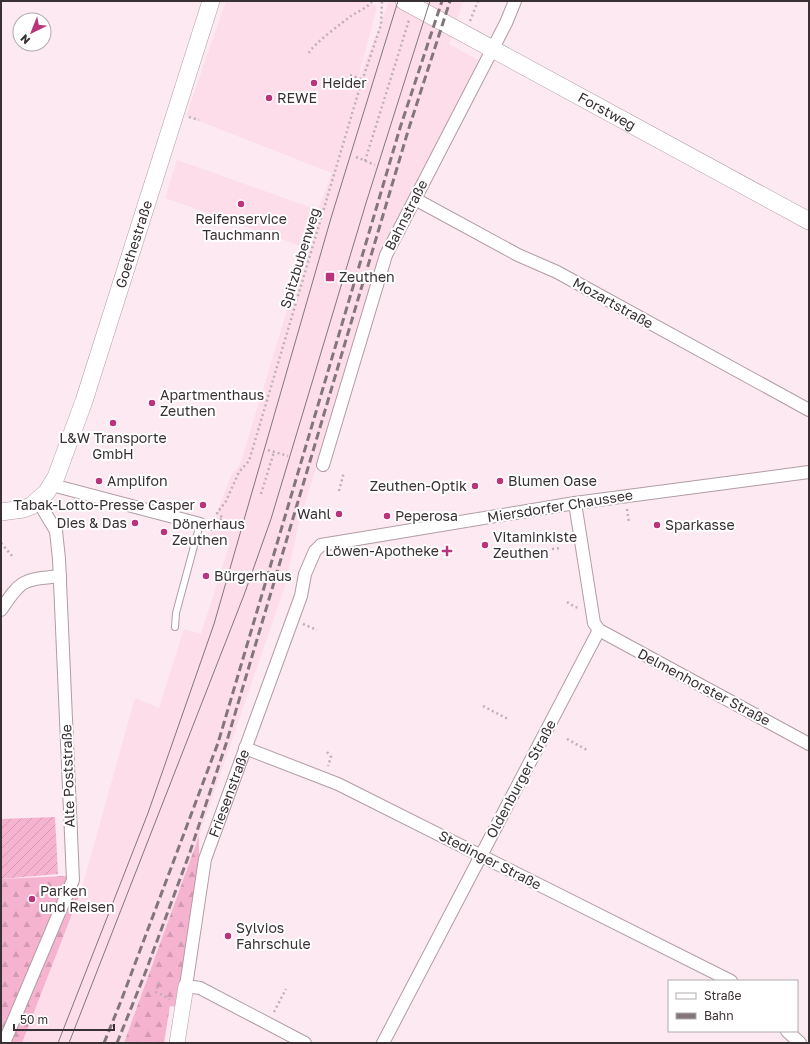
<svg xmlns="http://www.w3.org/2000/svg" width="810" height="1044" viewBox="0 0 810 1044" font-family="'Golos Text',sans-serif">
  <defs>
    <pattern id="forest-firs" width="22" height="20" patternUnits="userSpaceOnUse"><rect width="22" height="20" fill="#f6b3d0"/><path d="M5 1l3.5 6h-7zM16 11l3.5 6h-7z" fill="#d49ab3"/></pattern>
    <pattern id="garden-furrows" width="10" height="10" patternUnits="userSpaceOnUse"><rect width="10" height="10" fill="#f6b3d0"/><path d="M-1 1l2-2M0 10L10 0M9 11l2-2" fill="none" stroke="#d49ab3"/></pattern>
  </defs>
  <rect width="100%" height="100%" fill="#fce9f1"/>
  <!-- built -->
  <path fill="#fdddea" d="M226 1H367L377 7 356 86 389 1H463L449 44 478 60 438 147 379 266 299 522 285 586 199 836 124 1043H22L81 891 135 698 159 708 184 629 201 634 229 546 208 540 215 518 232 474 240 465 306 248 165 198 177 160 318 210 332 173 186 116Z"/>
  <!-- forest -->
  <path fill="url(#forest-firs)" d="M199 836V858L177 1007 170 1006 164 1043H124Z
    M65 876 81 891 22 1043H1V879Z"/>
  <!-- garden -->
  <path fill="url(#garden-furrows)" d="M55 817 58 874 1 879V819Z"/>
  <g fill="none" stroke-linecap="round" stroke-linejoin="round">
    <!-- service casing -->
    <g stroke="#b29ca4" stroke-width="8">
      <path id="service" d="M175 627 176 613 200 524 210 527"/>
    </g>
    <!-- minor casing -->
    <g stroke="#b29ca4" stroke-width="14">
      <g id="minor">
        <path d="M415 199 518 255 557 272 809 410"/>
        <path d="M323 465 386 255 506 23 515 1"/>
        <path d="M52 485 200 524"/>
        <path d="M575 503 594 623 599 630 809 744"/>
        <path d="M1 610C22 578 23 580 60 576"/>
        <path d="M245 748 338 784 731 981"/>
        <path d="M787 1031 800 1043"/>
        <path d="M4 1043 73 880 59 559 56 531 38 501"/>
        <path id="s1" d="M305 1043 200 988 186 986 205 859 301 596 305 574 315 551 321 545 575 503 809 472"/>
        <path d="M383 1043 599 630"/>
      </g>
    </g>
    <!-- tertiary casing -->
    <g stroke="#b29ca4" stroke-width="16">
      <path id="tertiary" d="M177 1043 186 986"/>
    </g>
    <!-- secondary casing -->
    <g stroke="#b29ca4" stroke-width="18">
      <g id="secondary">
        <path id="s2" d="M404 1 809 221"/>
        <path id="s3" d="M1 512 23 509 31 506 46 493 56 477 84 401 211 1"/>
      </g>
    </g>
    <!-- path -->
    <path stroke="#bfafb6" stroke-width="2.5" stroke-dasharray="2 3" stroke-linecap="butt" d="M470 21 478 1
      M309 53C312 45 343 22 351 16 358 11 368 8 372 1
      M350 75 364 80
      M189 117 199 120
      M356 157 375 165
      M365 161 409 20
      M268 450 288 456
      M339 491 344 472
      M261 494 274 452
      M627 509 629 523
      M216 523 223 518 217 513 226 501 239 472 249 461 360 87 381 25 382 1
      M1 543 13 557
      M552 549 561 548
      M567 602 575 607 579 608
      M303 624 317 630
      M483 706 506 718 508 715
      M567 739 587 750
      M327 752 331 757 328 766
      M159 982 156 992 170 999
      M274 1012 286 989"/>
    <!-- service -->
    <use href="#service" stroke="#fff" stroke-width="6"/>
    <!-- minor -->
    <use href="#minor" stroke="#fff" stroke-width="12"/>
    <!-- tertiary -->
    <use href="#tertiary" stroke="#fff" stroke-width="15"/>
    <!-- secondary -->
    <use href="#secondary" stroke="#fff" stroke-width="17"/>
    <!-- tram -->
    <path stroke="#82767b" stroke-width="1" d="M58 1043 148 813 214 624 331 218 398 1
      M69 1043 244 595 271 519 366 203 430 1"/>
    <!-- rail -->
    <path stroke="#82767b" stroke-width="3" stroke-dasharray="8 4" stroke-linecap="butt" d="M104 1043 121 1001 218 743 400 128 442 1
      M117 1043 144 976 190 852 226 744 408 131 450 1"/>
  </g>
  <!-- markers -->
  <g fill="#b8347b" stroke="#fff" stroke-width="1.5">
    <circle cx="314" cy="83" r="4"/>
    <circle cx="269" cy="98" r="4"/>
    <circle cx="241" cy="204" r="4"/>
    <rect x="325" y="272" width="10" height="10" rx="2"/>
    <circle cx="152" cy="403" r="4"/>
    <circle cx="113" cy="423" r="4"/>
    <circle cx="99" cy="481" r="4"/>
    <circle cx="500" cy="481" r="4"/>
    <circle cx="475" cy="486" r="4"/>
    <circle cx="203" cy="505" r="4"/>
    <circle cx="339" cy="514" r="4"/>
    <circle cx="387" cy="516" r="4"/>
    <circle cx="135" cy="523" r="4"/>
    <circle cx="657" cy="525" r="4"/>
    <circle cx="164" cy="532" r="4"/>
    <circle cx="485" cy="545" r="4"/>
    <path d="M445 545h4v4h4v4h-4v4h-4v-4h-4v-4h4z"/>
    <circle cx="206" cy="576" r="4"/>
    <circle cx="32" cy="899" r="4"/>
    <circle cx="228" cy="936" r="4"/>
  </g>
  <g text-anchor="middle" stroke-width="4" stroke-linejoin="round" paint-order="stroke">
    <!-- poi labels -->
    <g font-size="14" fill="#393034" stroke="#fff" text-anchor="start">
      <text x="322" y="88">Heider</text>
      <text x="277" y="103">REWE</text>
      <text x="241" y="224" text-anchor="middle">Reifenservice<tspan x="241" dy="16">Tauchmann</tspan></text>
      <text x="339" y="282">Zeuthen</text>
      <text x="160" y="400">Apartmenthaus<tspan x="160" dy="16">Zeuthen</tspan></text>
      <text x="113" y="443" text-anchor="middle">L&amp;W Transporte<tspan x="113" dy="16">GmbH</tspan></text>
      <text x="107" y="486">Amplifon</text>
      <text x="508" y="486">Blumen Oase</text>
      <text x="467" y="491" text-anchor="end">Zeuthen-Optik</text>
      <text x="195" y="510" text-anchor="end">Tabak-Lotto-Presse Casper</text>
      <text x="331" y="519" text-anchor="end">Wahl</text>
      <text x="395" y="521">Peperosa</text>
      <text x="127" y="528" text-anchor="end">Dies &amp; Das</text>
      <text x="172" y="529">Dönerhaus<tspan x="172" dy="16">Zeuthen</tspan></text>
      <text x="665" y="530">Sparkasse</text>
      <text x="493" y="542">Vitaminkiste<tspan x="493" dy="16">Zeuthen</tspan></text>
      <text x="439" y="556" text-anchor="end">Löwen-Apotheke</text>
      <text x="214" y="581">Bürgerhaus</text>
      <text x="40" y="896">Parken<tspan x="40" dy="16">und Reisen</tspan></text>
      <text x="236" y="933">Sylvios<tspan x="236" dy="16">Fahrschule</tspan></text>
    </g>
    <!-- street labels -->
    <g font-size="14" fill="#393034" stroke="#fff">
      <text dy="5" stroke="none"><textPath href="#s2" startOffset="231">Forstweg</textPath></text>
      <text transform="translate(406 215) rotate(-63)" y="5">Bahnstraße</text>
      <text dy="5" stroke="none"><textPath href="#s3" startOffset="315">Goethestraße</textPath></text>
      <text transform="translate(300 258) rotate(-73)" y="5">Spitzbubenweg</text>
      <text transform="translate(613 303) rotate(29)" y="5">Mozartstraße</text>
      <text transform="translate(560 506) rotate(-9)" y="5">Miersdorfer Chaussee</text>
      <text transform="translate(704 687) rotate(28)" y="5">Delmenhorster Straße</text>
      <text transform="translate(68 776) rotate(-92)" y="5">Alte Poststraße</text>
      <text transform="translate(521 779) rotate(-62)" y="5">Oldenburger Straße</text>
      <text dy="5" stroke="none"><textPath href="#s1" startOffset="331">Friesenstraße</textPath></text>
      <text transform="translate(490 860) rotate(27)" y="5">Stedinger Straße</text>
    </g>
  </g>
  <!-- border -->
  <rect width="810" height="1044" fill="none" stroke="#393034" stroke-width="4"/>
  <!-- legend -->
  <rect x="668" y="980" width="130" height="52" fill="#ffffff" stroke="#b0acae"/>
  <rect x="676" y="993" width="20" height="6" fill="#ffffff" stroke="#b0acae"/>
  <text x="704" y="1000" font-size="12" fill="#393034">Straße</text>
  <rect x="676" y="1013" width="20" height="6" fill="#82767b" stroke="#b0acae"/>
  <text x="704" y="1020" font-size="12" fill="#393034">Bahn</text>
  <!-- north arrow -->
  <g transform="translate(32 32) rotate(223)"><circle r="19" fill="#ffffff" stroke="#b0acae"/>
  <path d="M0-3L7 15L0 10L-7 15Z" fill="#b8347b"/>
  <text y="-6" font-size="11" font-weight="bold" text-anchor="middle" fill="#393034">N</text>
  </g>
  <!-- scale -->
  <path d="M14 1024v6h100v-6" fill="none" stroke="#393034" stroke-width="2"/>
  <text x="20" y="1024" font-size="12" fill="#393034" stroke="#ffffff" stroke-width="3" paint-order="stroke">50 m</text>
</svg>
